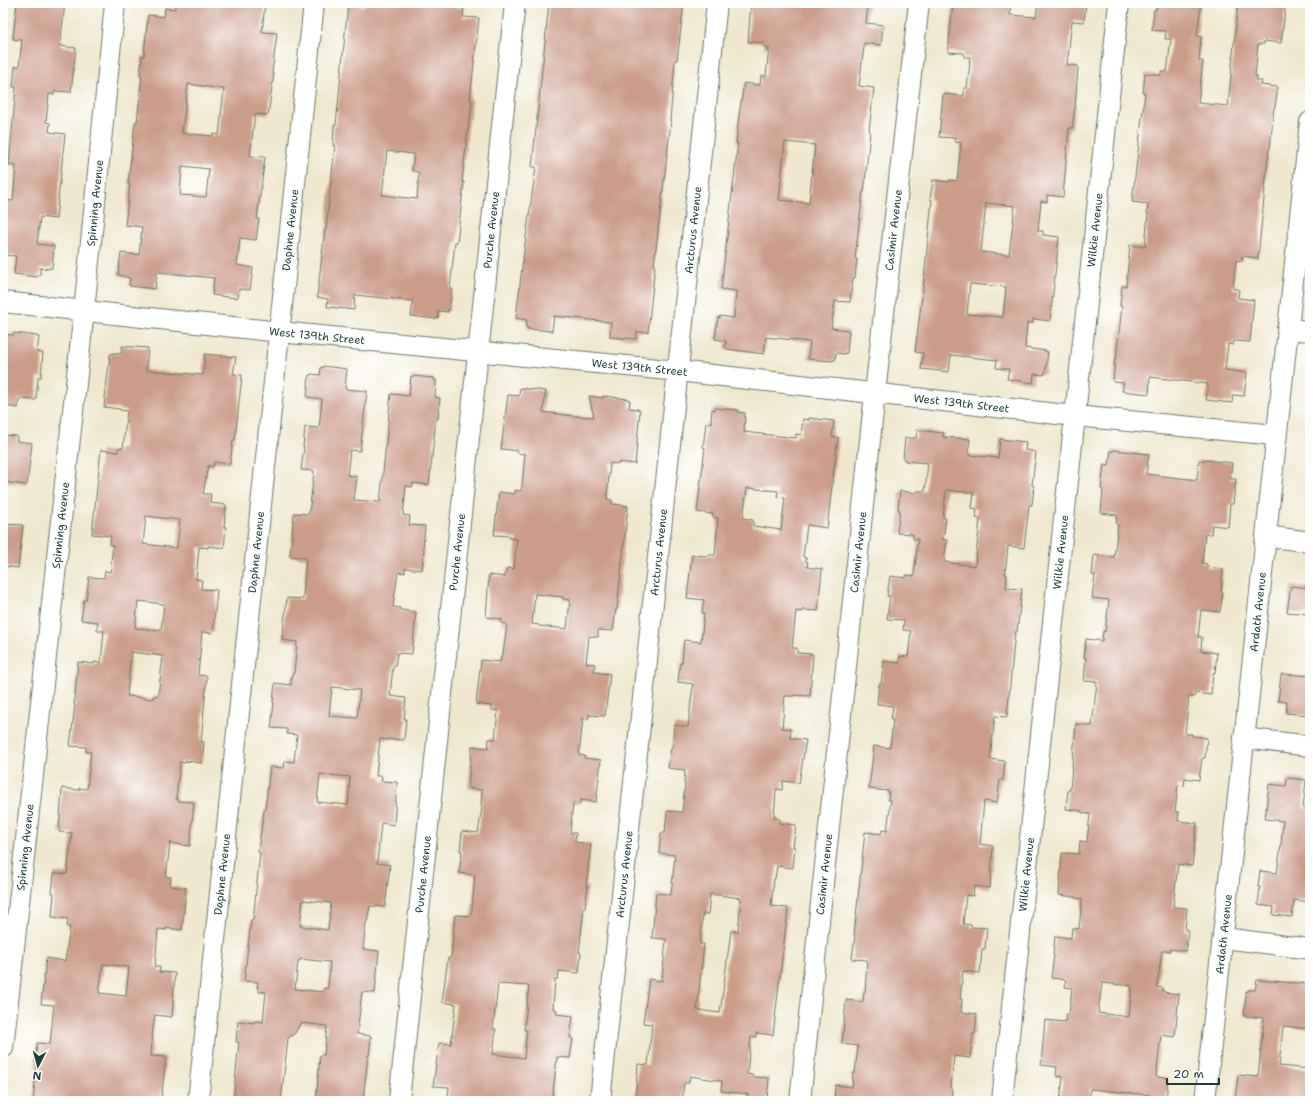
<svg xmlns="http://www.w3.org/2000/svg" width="1313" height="1104" viewBox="0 0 1313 1104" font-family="'Shantell Sans',sans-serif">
  <rect width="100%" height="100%" fill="#fff"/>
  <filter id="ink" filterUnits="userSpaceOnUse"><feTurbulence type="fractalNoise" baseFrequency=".025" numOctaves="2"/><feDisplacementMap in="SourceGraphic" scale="8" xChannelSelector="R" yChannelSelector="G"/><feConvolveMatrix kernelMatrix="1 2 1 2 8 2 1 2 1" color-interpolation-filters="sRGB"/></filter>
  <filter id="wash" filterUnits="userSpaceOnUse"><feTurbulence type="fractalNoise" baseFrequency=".012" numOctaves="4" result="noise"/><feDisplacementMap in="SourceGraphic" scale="16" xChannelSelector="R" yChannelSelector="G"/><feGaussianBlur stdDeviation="0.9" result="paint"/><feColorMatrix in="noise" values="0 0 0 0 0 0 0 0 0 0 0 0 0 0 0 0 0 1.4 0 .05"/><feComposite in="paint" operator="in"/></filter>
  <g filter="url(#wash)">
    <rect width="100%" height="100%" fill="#efe8ce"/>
    <g id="blocks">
      <!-- building -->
      <path fill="#cb9c89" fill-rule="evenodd" d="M17 3H65L60 46 76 48 71 92 55 91 54 95 49 94 46 122 50 123 49 132 65 134 56 219 40 217 37 244 54 246 52 268H49V269L40 268V276L37 275V277L14 274 16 256 3 255V218L5 200 13 201 16 166 9 165 16 87H13L15 66 19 67 22 40 13 39Z
        M175 3H198L226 6V3H265L262 32 277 33 272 73H274L268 115 255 114 250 156 265 157 257 219H259L256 240 240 238 237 265 253 268 250 290 239 289 238 297 236 298 212 295 214 278 157 272 155 289 130 286 129 285 130 278 118 275 121 253 139 255 142 227 125 225 130 184H128L135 122H137L142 76H140L142 56H144L148 15 164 17 165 8 175 9ZM188 84 224 89 219 135 213 134V136L182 133ZM182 166 209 169 206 197 180 195Z
        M365 3H455V7L464 8 463 17 479 18 470 100H472L470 120H469L462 181 464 182 457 242H455L450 289H452L449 310H448V312L438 311V318H436V319L411 316 413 301 355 295 354 310 329 307H327L328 299 317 297 325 230H326L330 190 335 146H333L334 125H336L348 4 365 6ZM387 151 414 154 412 171 419 172 417 199 382 195Z
        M549 3H684L677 60H675L670 121H671L654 265H655L648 332H637L636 339 610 337 611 322 554 316 552 331 528 329V328L526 327 527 320 516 318 524 251 536 167H532Z
        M751 3H868L866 23 883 25 881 45 864 43V47L859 86 874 88 869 130 870 131 866 173 864 192 863 191 855 258 857 259 855 278H853L850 302 835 301 831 328 848 330V331H849L847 353H845V354L836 353 835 360H833L832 361 808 359 810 342 766 337 764 354 727 349 725 348 726 341 715 339 718 317 720 318V316L734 318 736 291 721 289 738 143H736L738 123 744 83 760 85 761 76H766L769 48 764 47V43L748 42ZM785 142 815 145 809 203 779 200Z
        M953 3H1011L1010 15 1036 17 1038 3H1086L1084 22 1072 21 1067 65 1078 66 1075 108 1072 128H1069L1063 197 1047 195V202L1041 201 1038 231H1043V235L1059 237 1050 321 1033 319V323H1027L1025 348 1046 351V352H1048L1045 374H1044L1043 375 1034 374 1033 383 1007 379 1009 369 996 368 997 360 951 355 949 372 921 369 923 353 915 352 923 289 932 200 930 199 933 180 949 182V180L957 181 961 143 955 142V138L939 137 943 94 964 96V88H967L970 62H969L970 57H964V53L948 52ZM986 203 1015 206 1009 255 981 252ZM970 284 1006 287 1003 317 967 314Z
        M1157 3H1201L1197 36 1201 37 1199 61H1203L1198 103 1228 106 1238 3H1286L1281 43 1264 41V44H1258L1255 76H1257L1256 81H1262L1261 85 1278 87 1275 107H1274L1270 149H1269L1258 258 1242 256V261L1236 260 1233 289H1239L1238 298 1254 300 1250 342 1234 341 1233 345 1228 344 1225 370 1247 373 1244 396 1233 395 1232 403 1206 400 1208 384 1150 377 1149 394 1122 391 1124 383 1113 382 1115 359H1116L1122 306H1120L1122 286H1126L1130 245 1145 247 1148 213H1147L1148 204 1132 202 1145 93H1143L1145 73 1161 75V71L1167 72 1171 39H1165L1166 31 1152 30 1154 10H1156Z
        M14 333 37 336V337H39L37 352 43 353 41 377H38L36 400 19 399 18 408 3 406V334L13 335Z
        M122 346 148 348 146 370 203 375 205 354 236 357 233 374 242 375 235 440H233L230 464 214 462V466H208L203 494H211L210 503 226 505 224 527H226L224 548 208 546V548L199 547 196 579 202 580 201 589 217 590 213 633 202 632 198 675 207 676 201 742H204L202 763 186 761 185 763 180 762 176 799H178V801L194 802 190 846 170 843 166 877H171L170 886 186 888 182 930 166 928V930L158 929 155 967H160L159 972 175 973 172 1017 155 1015 153 1028 151 1056 166 1057 161 1101H111L78 1098V1101H33L37 1063H35L37 1043 50 1044 54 1005 41 1004 46 958 65 961 70 927H67L68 919 52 917 54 893H52L54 873 67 874 72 833 59 832 62 788 79 790V788L87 789 91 752H86V747L70 746 75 705H74L78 662 94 664V662L101 663 104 631H97L98 622 81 620 84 600H86L89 577 104 578 105 571 110 572 113 545H110L111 536 92 534 101 450 118 452V448H123L127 411 120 410V409L104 407 110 354H112V353L121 354ZM146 516 180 520 177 548 143 544ZM138 601 164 604 161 630 135 628ZM131 652 163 656 158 696H153V699L127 696ZM103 964 129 967 126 996 99 993Z
        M323 366 347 369 345 389 367 391 360 451 350 450 347 475 357 477 354 500 380 502 391 394 409 396 411 376 434 378V380H436L435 397 440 398 438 419H436L429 485 413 483 412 487 406 486 403 515 410 516 409 525 425 526 423 549H424L422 570 405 568V573L398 572 393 607 400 608V610L416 612 412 654 397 653 395 666H393L390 696 406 698 404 719H406L404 740 388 739V740L380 739 376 776H382L381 781 397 782 394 825 381 823 377 863 390 865 385 907 370 906 367 922 366 923 363 949 379 951 375 993 362 992 357 1034 371 1036 369 1056 368 1055 363 1101H316L320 1055H324L327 1026 301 1023 295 1033 288 1038 281 1101H233L239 1042H236L238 1021 254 1023 255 1021 263 1022 266 992H259V988H257L258 982 244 981 251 920H253L260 853 258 852 264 810H265L270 767 284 768 285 761 294 762 297 735 287 734V729L271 728 274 703 273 702 275 683 291 685V679H292L293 673H294L297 642 282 640 287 598 303 599 306 558 290 556 294 513 309 514 314 471 301 470 304 447H303L305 427 319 428 322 399 307 397 309 375H311V374L320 375 321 367 323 368ZM332 687 360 690 357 718 329 716ZM320 774 350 777 348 805 317 802ZM303 900 331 903 328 930 300 926ZM300 959 330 962 328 988H324L323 992 295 989 298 961H300Z
        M520 388 546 391 543 412 573 416 594 417 589 396 603 398V396L628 399V400H630L629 408 638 409V410H640L637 443 635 464 619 462V464L610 463 607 499 612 500V504L628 506 617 609H616L613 631 598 630V637L589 636 586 663 595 664 594 672 610 674 605 716 589 715 588 719 583 718 579 755 585 756 584 758 601 760 596 802 580 800V804L573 803 570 833H576L575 842 591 844 586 886H588L585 907H584L579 952 581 953 579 973 559 971 558 979H555L553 1009 557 1010 556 1014 573 1016 570 1038H573L570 1058 557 1057 552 1101H459V1098L448 1097 449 1087 433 1086 439 1043 451 1044 456 1004 442 1002 448 958H451L455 915 471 916 472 909 475 875 459 873 462 851H460L462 831 478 833 482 808 481 807 482 790 468 788 472 746 488 748 489 739H495L498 711 492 710V706L476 704 481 660 500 662 502 654H503L507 624 501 623 502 619 486 617 489 575 505 577 507 568 514 569 517 539 509 538 510 536 494 535 499 492 515 494V490L521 491 522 486 525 454 517 453 518 451 501 449 508 395 519 396ZM535 594 563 597V599L570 600 567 629 539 626V625L532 624ZM498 984 529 986 524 1030H527L524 1058 493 1054 496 1029H493Z
        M715 408 738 410V412L745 413 744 432 796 438V434L801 435 803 419 809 420V418L834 421 832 437H838L827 528 807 525 803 557 806 558V562H808L807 567 822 569 818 611 802 610V612L796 611 792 648H797V653L813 654 810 696 794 695V696H785L782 728 791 729 790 738 806 740 799 783 783 781 782 790 776 789 774 818 780 819 779 823 796 825 793 847H795L793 868 777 866 775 879H774L771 906 788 908 773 1035 756 1033V1037H751L747 1074 753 1075V1077L769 1078 767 1101H748V1094L721 1091 722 1081 690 1076 689 1083H684L682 1101H635L638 1064 648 1065 652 1024 643 1023 649 979 662 981 666 939 652 938 656 893 671 895 675 856V855L659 853 661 833H665L667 811 682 812 685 784 684 783 685 770 668 768 671 748 672 749 674 725 688 727 693 684 678 682 680 663H682L684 640 701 642 704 613H702L704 600 687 598 692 555 708 556V555H715L718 518 713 517V514L697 512 705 448 703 447 706 423H711L712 409 715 410ZM747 488 778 491 777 497 785 498 781 530 753 526V520L743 518ZM710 894 741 898 738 932 731 931 720 1013 697 1010 704 944H700L703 914H708Z
        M917 430 944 433 943 437 970 439 968 454 970 455 998 458 1000 439 1026 442 1025 450 1036 452 1032 485 1034 486 1032 505H1029L1024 548 1008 546 1005 574 1007 575 1006 588 1022 589 1017 632H1015L1007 717 995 716 990 759 1005 761 1003 780H1000L997 803 984 801 980 844 993 846 990 888 974 886 973 896 966 895 963 924 971 925V927L987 928 985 949H982L980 973 963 971 960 999H962L961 1012 977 1014 975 1034H973L970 1058 954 1056 951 1088 952 1089 951 1101H834L835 1085 852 1087 853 1073H855L858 1046 842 1044 846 1000 863 1002 864 993H865L867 960 852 959 855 935H854L865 832 881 834 882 830 887 831 891 800H888L889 791 869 789 874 746 890 748 893 720 891 719 893 706 877 704 879 684H881L884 661 899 663 900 656 908 657 911 631 903 630 904 620 887 619 890 596H887L890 576 906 578V575L914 576 918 539H913V534L897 533 900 510H898L900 491 916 493V491H925L928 463 905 461V459H903L905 438H916ZM946 490 974 493 972 508 977 509 976 518 980 519 975 566 944 562 947 540H943L946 518H943Z
        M3 435 17 436V441L32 443 27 485 3 482Z
        M1113 450 1149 454 1146 474 1197 480 1199 460 1206 461V460L1232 463 1230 479H1236L1233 504H1230L1228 527 1212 525 1211 534H1205L1202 563 1207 564V567L1223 569 1221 592H1223L1220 612 1201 610 1198 637H1202L1201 651 1217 653 1215 673H1213L1211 695 1195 693 1194 697 1189 696 1185 734H1192V736L1207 738 1205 758H1202L1199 780 1185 778 1184 786 1178 785 1175 812H1179L1178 821 1197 823 1192 866 1178 864 1173 907 1187 908 1185 930H1188L1186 951 1170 949V951H1162L1157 987 1163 988V992L1179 994 1175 1037 1161 1035 1156 1077 1168 1078 1166 1101H1149L1150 1095 1090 1089 1089 1101H1060L1063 1077 1056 1076 1057 1067 1041 1065 1045 1020 1065 1022 1066 1014H1069L1072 988 1065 987 1066 980 1051 978 1054 955H1053L1055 936 1071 938 1072 928 1079 929 1082 899 1075 898V897L1059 895 1062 853 1079 854 1080 841 1087 842 1090 814 1082 813V811L1066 809 1068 790H1070L1076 724 1092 726 1097 682 1084 681 1086 658H1084L1086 639 1102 641 1103 631 1105 632 1109 600 1092 598 1095 575H1092L1094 555 1114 557 1118 525 1116 524 1117 515 1101 513 1103 490 1101 489 1104 465 1109 466 1111 451 1112 452ZM1102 983 1132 986 1129 1017 1098 1013Z
        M3 524 23 525 18 568 3 566Z
        M1291 586 1310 588V614L1287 612Z
        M1282 674 1310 676V705L1308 715 1286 713 1287 702 1278 701 1281 675H1282Z
        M1287 778 1306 780 1303 808H1310V902L1294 900 1292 917 1273 915 1274 907 1258 905 1260 887H1258L1260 871 1277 873 1281 845 1283 821 1265 819 1269 784 1286 786Z
        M1257 980 1309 984 1307 1000H1309L1308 1007H1310V1029L1283 1026 1279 1066 1310 1069V1096L1307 1095 1306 1101H1235L1238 1075 1258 1077 1264 1018 1244 1016 1246 991 1248 992V990H1255Z"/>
    </g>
  </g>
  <g filter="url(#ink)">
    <use href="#blocks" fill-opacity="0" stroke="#68796a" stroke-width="1"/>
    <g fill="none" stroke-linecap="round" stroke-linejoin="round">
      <!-- minor casing -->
      <g stroke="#68796a" stroke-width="22">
        <g id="minor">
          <path id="s1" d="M3 302 280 332 678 371 1075 416 1276 435"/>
          <path d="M1287 329 1310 331"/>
          <path d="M1266 536 1310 542"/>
          <path d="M1244 738 1310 746"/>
          <path d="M1224 938 1310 949"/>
          <path id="s2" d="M3 1048 84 311 115 3"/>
          <path id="s3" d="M198 1101 314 3"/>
          <path id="s4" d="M399 1101 515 3"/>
          <path id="s5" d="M600 1101 717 3"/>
          <path id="s6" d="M800 1101 875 393 919 3"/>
          <path id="s7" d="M1002 1101 1119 3"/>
          <path id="s8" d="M1205 1101C1242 775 1274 448 1310 122"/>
        </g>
      </g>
      <!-- minor -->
      <use href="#minor" stroke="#fff" stroke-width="20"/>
    </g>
  </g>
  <g text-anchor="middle" stroke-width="3" stroke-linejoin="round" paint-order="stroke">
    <!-- street labels -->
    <g font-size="11" fill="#1f3d34" stroke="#fff">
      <text dy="4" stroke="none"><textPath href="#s2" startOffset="850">Spinning Avenue</textPath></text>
      <text dy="4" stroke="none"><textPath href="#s3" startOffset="876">Daphne Avenue</textPath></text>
      <text dy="4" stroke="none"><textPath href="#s4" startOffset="876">Purche Avenue</textPath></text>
      <text dy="4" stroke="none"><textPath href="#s5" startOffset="876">Arcturus Avenue</textPath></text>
      <text dy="4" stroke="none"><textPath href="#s6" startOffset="876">Casimir Avenue</textPath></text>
      <text dy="4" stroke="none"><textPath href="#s7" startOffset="876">Wilkie Avenue</textPath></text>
      <text dy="4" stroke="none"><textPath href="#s1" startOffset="316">West 139th Street</textPath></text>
      <text dy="4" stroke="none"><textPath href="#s1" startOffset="640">West 139th Street</textPath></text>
      <text dy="4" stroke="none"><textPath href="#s1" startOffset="964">West 139th Street</textPath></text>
      <text dy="4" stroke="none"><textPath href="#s2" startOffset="526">Spinning Avenue</textPath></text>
      <text dy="4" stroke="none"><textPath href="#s3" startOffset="552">Daphne Avenue</textPath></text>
      <text dy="4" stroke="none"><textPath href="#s4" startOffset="552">Purche Avenue</textPath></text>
      <text dy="4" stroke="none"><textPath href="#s5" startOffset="552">Arcturus Avenue</textPath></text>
      <text dy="4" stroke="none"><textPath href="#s6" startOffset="552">Casimir Avenue</textPath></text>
      <text dy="4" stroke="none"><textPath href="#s7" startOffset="552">Wilkie Avenue</textPath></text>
      <text dy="4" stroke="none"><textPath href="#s8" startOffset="492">Ardath Avenue</textPath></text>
      <text dy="4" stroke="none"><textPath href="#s2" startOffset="202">Spinning Avenue</textPath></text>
      <text dy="4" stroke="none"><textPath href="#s3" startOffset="228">Daphne Avenue</textPath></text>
      <text dy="4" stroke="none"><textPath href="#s4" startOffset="228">Purche Avenue</textPath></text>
      <text dy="4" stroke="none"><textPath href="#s5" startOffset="228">Arcturus Avenue</textPath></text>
      <text dy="4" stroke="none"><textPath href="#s6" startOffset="228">Casimir Avenue</textPath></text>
      <text dy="4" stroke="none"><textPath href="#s7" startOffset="228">Wilkie Avenue</textPath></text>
      <text dy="4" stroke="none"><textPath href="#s8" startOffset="168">Ardath Avenue</textPath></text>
    </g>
  </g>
  <!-- margin -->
  <rect width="1313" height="1104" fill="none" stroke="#fff" stroke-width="16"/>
  <!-- north arrow -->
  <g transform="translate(38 1066) rotate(186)" stroke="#ffffff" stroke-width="3" paint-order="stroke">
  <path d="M0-3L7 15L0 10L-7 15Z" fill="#1f3d34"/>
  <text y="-6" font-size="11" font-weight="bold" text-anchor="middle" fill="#1f3d34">N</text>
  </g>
  <!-- scale -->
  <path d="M1167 1078v6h52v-6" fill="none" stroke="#1f3d34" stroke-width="2"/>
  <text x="1173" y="1078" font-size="12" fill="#1f3d34" stroke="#ffffff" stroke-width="3" paint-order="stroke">20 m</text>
</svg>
